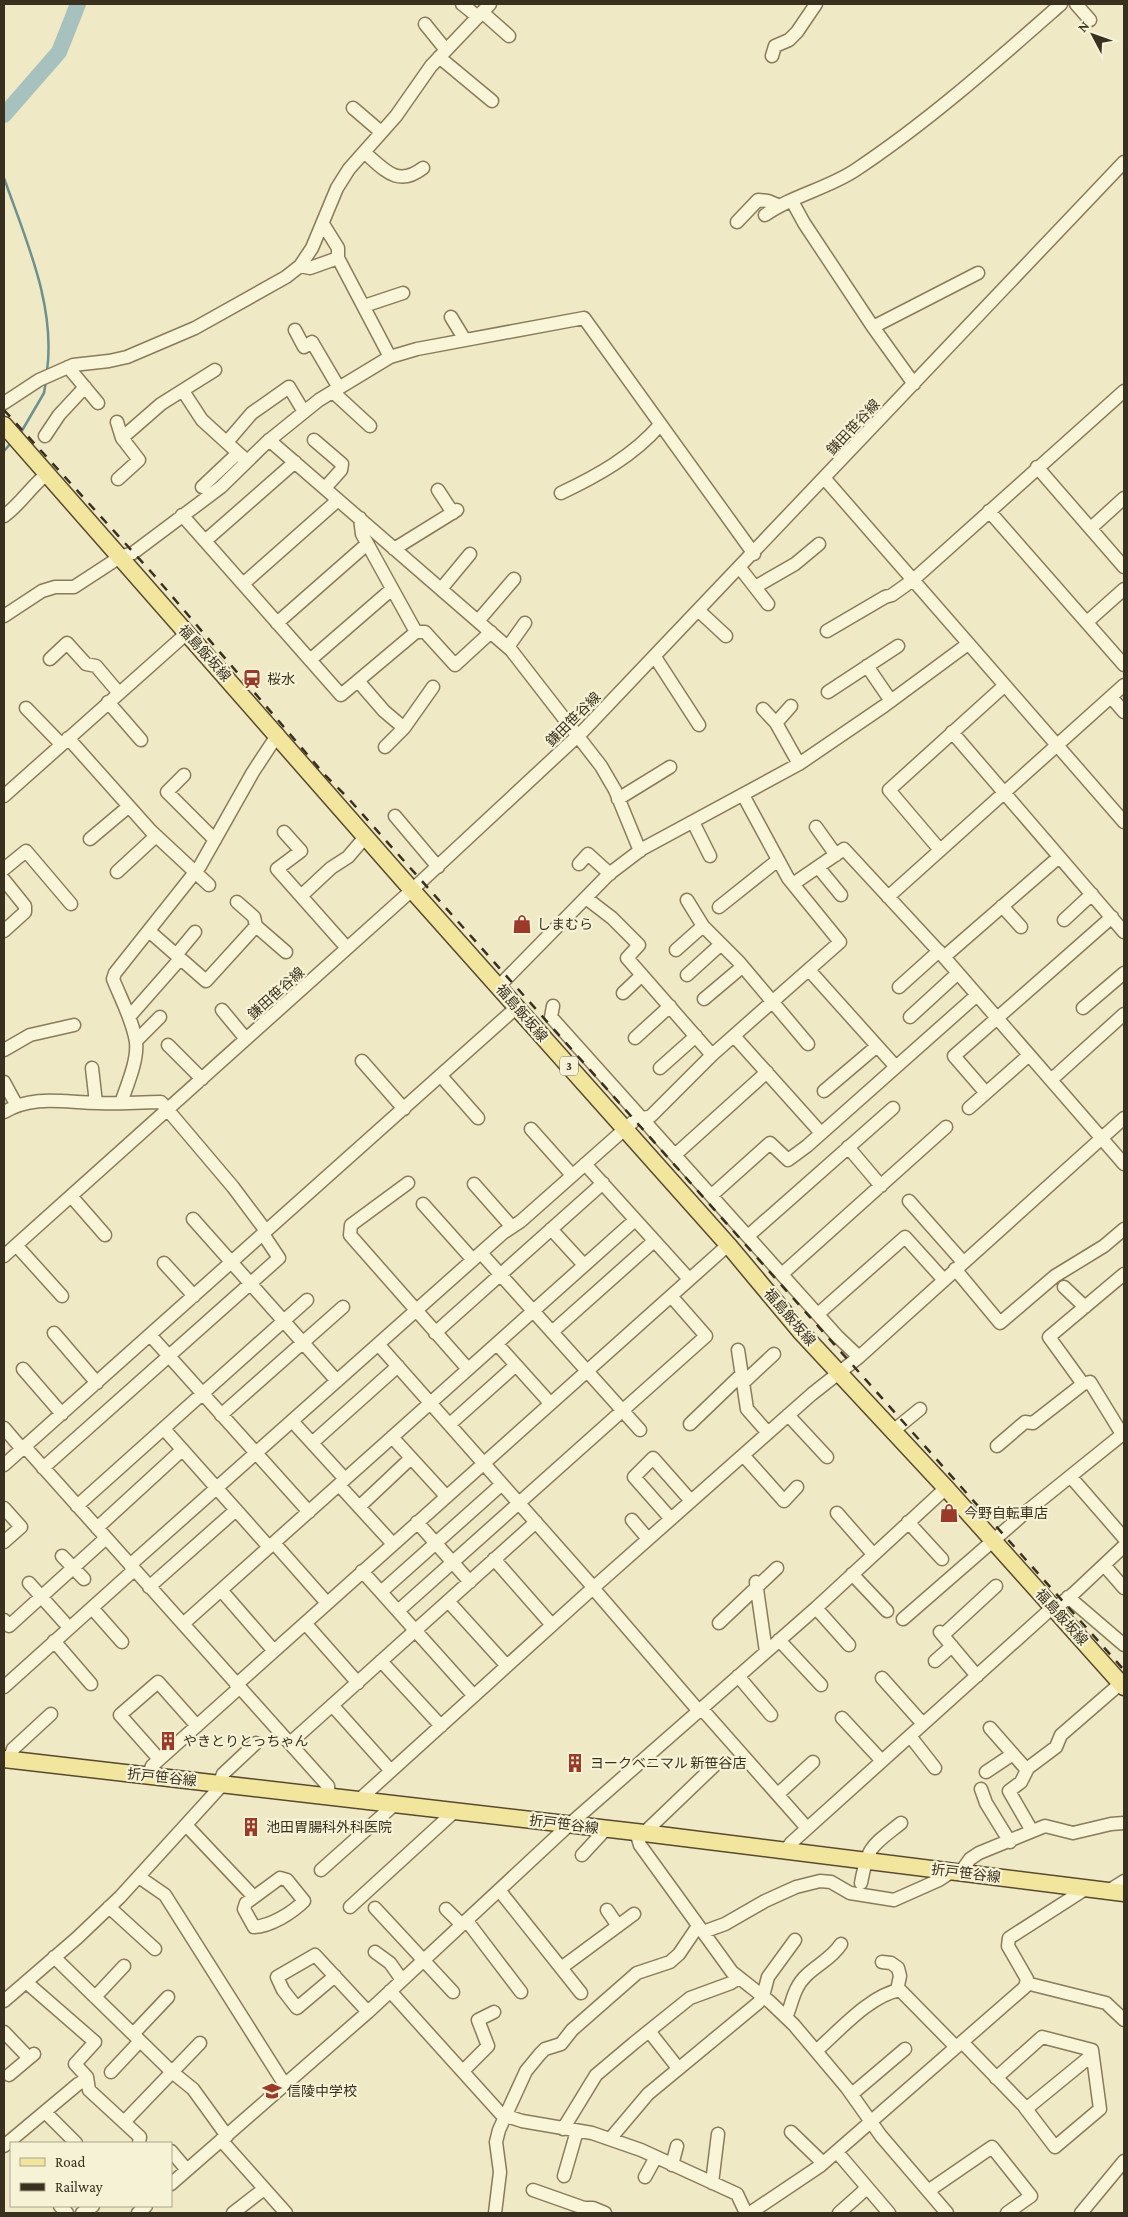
<svg xmlns="http://www.w3.org/2000/svg" width="1128" height="2217" viewBox="0 0 1128 2217" font-family="'Crimson Pro','Noto Sans JP',serif">
  <rect width="100%" height="100%" fill="#efe9c5"/>
  <g fill="none" stroke-linecap="round" stroke-linejoin="round">
    <!-- stream -->
    <path stroke="#6d918e" stroke-width="2.5" d="M4 178C25 238 56 305 47 371
      M20 434 44 393 46 381
      M4 451 11 443"/>
    <!-- river -->
    <path stroke="#a7c2be" stroke-width="16" d="M4 115 59 52 78 4"/>
    <!-- minor casing -->
    <g stroke="#8a7b5b" stroke-width="15">
      <path id="minor" d="M462 4 478 17
        M1076 4 1090 20
        M482 12 509 36
        M425 24 446 50
        M772 56 775 46 789 40 797 32 816 4
        M439 57 492 101
        M353 108 381 132
        M364 152C384 169 397 188 423 168
        M792 201 804 223 873 327 914 384
        M765 215C791 196 826 189 854 171 928 122 994 63 1061 4
        M737 222 758 200 768 201 780 206
        M323 224 338 248V258
        M300 266 310 268 338 258 390 357
        M364 306 403 293
        M451 317 465 340
        M873 327 978 273
        M295 330 304 347 312 342 339 388
        M68 367 98 403
        M183 391 202 420 247 461
        M333 392 370 426
        M4 403 39 380 73 365 109 361 127 357 195 328 286 277 300 266 312 248 337 188 349 169 396 116 431 66 490 4
        M117 422 122 438 139 460 118 479
        M45 436 59 415 85 387
        M122 438 161 404 215 370
        M269 440 511 650 601 766 615 790 640 851
        M314 440 342 464 341 470 325 488
        M227 442 252 413 289 387 304 412
        M1037 467 1124 567
        M825 479 1124 822
        M202 487 238 453
        M438 490 453 513
        M561 493C597 476 633 456 660 425
        M989 511 1124 665
        M182 515 341 695 416 632
        M4 516C21 504 31 486 47 474
        M360 518 362 534 416 632H425L455 665 491 632
        M1091 528 1124 498
        M205 541 295 462
        M394 549 457 510
        M740 568 768 604
        M243 584 338 500
        M755 587 795 564 819 544
        M441 589 470 554
        M699 611 726 636
        M4 616 42 591 55 587H74L120 557 133 553 221 487 267 442 319 400 390 357 417 349 584 318 754 554
        M478 621 514 579
        M1087 622 1124 589
        M277 623 367 544
        M827 631 885 597 892 595 913 580 1124 391
        M508 647 525 623
        M655 657 699 725
        M50 659 67 643 86 664 96 666 118 692
        M310 660 392 589
        M867 666 891 701
        M358 681 384 711 404 728
        M828 692 898 646
        M1111 697 1124 712
        M108 702 141 740
        M26 708 61 744
        M763 709 776 723 799 764
        M776 723 791 706
        M952 732 1124 932
        M68 738 151 831 209 885
        M385 747 404 728 433 687
        M184 775 167 792 215 840
        M4 796 187 633
        M618 799 670 767
        M395 816 438 867
        M693 822 710 856
        M816 827 836 855
        M284 832 301 851 277 869 347 948
        M90 839 128 807
        M940 850 889 790 1004 686
        M579 864 588 854 610 874
        M818 867 841 895
        M4 869 26 851 71 904
        M117 872 156 836
        M4 880 25 906V912L4 931
        M793 884 844 849 944 957 1124 1164
        M301 896 331 868 348 857 366 836
        M888 897 1124 685
        M586 898 612 918 639 945 627 958 712 1055
        M687 900 703 926 739 962 808 1044
        M237 902 254 917 256 926
        M1002 906 1021 927
        M719 907 778 860
        M1064 920 1092 894
        M149 931 206 981 256 926 286 952
        M676 950 703 926
        M176 955 195 932
        M944 957 1059 857
        M809 970 896 1067
        M687 975 720 945
        M499 986 609 874 642 849 799 764 884 706 968 644
        M899 987 939 951
        M623 993 642 975
        M704 999 742 967
        M553 1006 551 1017 837 1336 859 1357
        M1083 1008 1124 973
        M222 1010 246 1039
        M129 1017 180 959
        M910 1017 958 973
        M734 1036 821 1133
        M635 1038 670 1006
        M136 1041 160 1017
        M168 1045 202 1079
        M4 1050 30 1035 74 1025
        M362 1061 404 1109
        M92 1068 96 1103
        M660 1068 696 1036
        M441 1076 478 1118
        M1051 1080 1124 1014
        M4 1082 17 1106
        M824 1091 877 1046
        M986 1093 954 1056 1112 917
        M121 1103C127 1085 138 1061 136 1042 133 1021 121 999 113 979L115 973 200 866 253 772 278 734
        M969 1108 1029 1055
        M4 1112C35 1094 65 1103 99 1103 119 1104 140 1102 161 1102L233 1187 266 1231
        M531 1129 572 1175
        M848 1147 881 1186
        M676 1154 767 1072
        M585 1164 689 1279
        M408 1183 351 1225 350 1235 468 1369
        M474 1184 512 1227
        M712 1195 770 1143 788 1160 807 1146 977 995
        M71 1196 105 1235
        M909 1201 963 1262
        M423 1204 473 1260
        M193 1219 337 1381
        M551 1229 584 1265
        M748 1236 893 1108
        M16 1245 62 1296
        M481 1253 640 1430
        M4 1256 412 890 583 731 1124 162
        M164 1263 194 1296
        M955 1269 1000 1323 1055 1276 1104 1246 1124 1229
        M782 1274 946 1127
        M1064 1287 1085 1307
        M818 1314 905 1237 943 1279
        M552 1332 654 1241
        M54 1333 97 1383
        M435 1333 603 1183
        M150 1335 309 1512
        M378 1344 594 1588
        M497 1344 550 1403
        M738 1350 747 1409 768 1433
        M23 1369 62 1414
        M743 1383 774 1354
        M1083 1384 1090 1382 1122 1434
        M221 1415 343 1307
        M788 1415 827 1457
        M292 1421 345 1479
        M450 1424 516 1365
        M690 1424 742 1374
        M4 1428 22 1449
        M164 1429 269 1547
        M893 1431 920 1409
        M392 1437 446 1496
        M312 1443 398 1366
        M997 1446 1025 1422 1033 1423 1083 1384 1049 1337 1124 1274
        M25 1447 328 1786 329 1796
        M743 1455 784 1501 797 1487
        M4 1465 517 1007
        M43 1468 279 1258 263 1234
        M1071 1477 1124 1538
        M339 1485 393 1544
        M77 1506 307 1300
        M359 1507 411 1458
        M4 1508 21 1527 4 1542
        M837 1513 873 1554
        M671 1519 634 1477 653 1458 691 1501
        M632 1520 648 1539
        M417 1522 470 1582
        M908 1522 942 1559
        M97 1528 182 1450
        M274 1543 327 1603
        M62 1556 84 1579
        M494 1559 552 1625
        M130 1565 503 1233 521 1221 635 1120 651 1116 712 1055 840 942 788 878 743 795
        M1104 1565 1124 1588
        M362 1571 474 1696
        M852 1574 887 1611
        M756 1582 766 1652
        M29 1583 64 1622
        M149 1587 236 1510
        M593 1588 698 1710
        M221 1590 274 1651
        M381 1592 502 1484
        M1068 1597 1124 1645
        M448 1601 507 1666
        M92 1608 122 1642
        M816 1608 849 1645
        M1054 1609 1073 1594 1124 1546
        M398 1611 706 1336 671 1296
        M903 1619 1026 1512 1124 1433
        M4 1620 9 1626 106 1538
        M305 1623 358 1683
        M719 1623 777 1568
        M183 1624 635 1220
        M940 1632 977 1676
        M943 1635 996 1586
        M779 1640 821 1685
        M54 1641 91 1684
        M381 1661 441 1726
        M935 1661 952 1646
        M738 1676 771 1715
        M882 1678 923 1724
        M236 1685 728 1245
        M4 1687 134 1570
        M332 1705 391 1771
        M701 1708 807 1828
        M842 1718 882 1761
        M990 1728 1027 1770
        M910 1736 935 1768
        M290 1743 536 1522
        M159 1759 120 1715 158 1682 197 1726
        M9 1760 13 1749 51 1714
        M986 1772 1013 1754
        M148 1776 152 1766 239 1688
        M219 1784 223 1774 256 1743
        M981 1789 986 1803 1010 1842
        M778 1794 813 1762
        M360 1799 593 1588 812 1394 859 1357 1124 1118
        M186 1825 254 1897
        M1032 1831 1009 1791 1021 1782 1028 1768 1056 1747 1061 1735 1121 1683
        M636 1832 640 1845 732 1972 770 2002 794 2025 847 2088 881 2136 947 2213
        M644 1833 716 1764
        M786 1850 791 1843 1053 1607
        M582 1855 606 1829
        M321 1870 394 1805
        M960 1873 970 1859 979 1853 1045 1826 1073 1833 1111 1824 1124 1823
        M139 1877 165 1895 285 2085
        M280 1878 287 1880 304 1901C292 1913 271 1926 254 1927L244 1909 246 1903Z
        M861 1883C868 1845 872 1846 901 1823
        M499 1890 581 1993
        M1108 1891 1124 1881
        M109 1907 155 1949
        M350 1907 455 1811
        M375 1908 453 1992
        M446 1909 462 1925
        M607 1910 618 1926
        M467 1921 521 1992
        M703 1932 725 1924 765 1901 796 1887 820 1881 831 1882 850 1893 894 1900 939 1880 951 1872
        M375 1952 390 1963 402 1980
        M54 1957 172 2072 193 2089 227 2136
        M882 1962 891 1963 898 1968 900 1976 897 1990
        M561 1968 634 1914
        M335 1976 297 2008 283 1990 277 1977 315 1955 368 2012
        M26 1982 95 2042 75 2064 87 2077 89 2090 140 2137 139 2143
        M1026 1983 1106 2003 1124 2020
        M390 1991 501 2114 522 2121 592 2133 641 2150 737 2194 746 2213
        M95 1997 124 1966
        M4 2001 77 1938 120 1897 223 1784
        M786 2017C791 2007 792 1997 797 1988 806 1969 830 1962 841 1944
        M649 2031 678 2068
        M4 2032 29 2058
        M133 2034 168 1997
        M962 2042 1023 2105 1055 2147 1100 2109 1092 2050 1042 2037 996 2078
        M816 2051C839 2031 870 1995 900 1990L956 2047
        M463 2071 488 2046 478 2020 494 2012
        M111 2072 140 2041
        M9 2075 34 2054
        M852 2094 905 2049
        M1026 2109 1092 2055
        M45 2112 76 2143
        M124 2122 200 2043
        M563 2129 596 2075 634 2043 690 1998 731 1983 739 1978
        M791 2132 823 2163
        M610 2139 648 2094 758 2003 763 1996 768 1977 795 1940
        M221 2140 286 2213
        M4 2146 78 2084 87 2079
        M171 2151 187 2170
        M837 2152 889 2213
        M672 2165 677 2146
        M564 2176 577 2131
        M645 2177 656 2157
        M712 2183 718 2134
        M171 2184 368 2012 570 1824 816 1608 946 1488
        M533 2190 584 2208H593L605 2213
        M928 2191 992 2147 1031 2196 1007 2213
        M60 2206 67 2213
        M82 2213 93 2206
        M138 2213 146 2206
        M233 2213 264 2189
        M495 2213 500 2172 496 2142 499 2130 526 2071 540 2054 545 2049 561 2044 572 2030 637 1973 670 1962 679 1954 698 1926
        M750 2213 820 2166 1025 1987 1027 1979 1008 1946 1009 1938 1087 1888
        M839 2213 867 2188
        M1081 2213 1124 2161"/>
    </g>
    <!-- major casing -->
    <g stroke="#58492f" stroke-width="19">
      <path id="major" d="M4 425 412 890 730 1247 800 1331 946 1488 1124 1687
        M4 1759 644 1833 1124 1893"/>
    </g>
    <!-- minor -->
    <use href="#minor" stroke="#f9f5d9" stroke-width="12"/>
    <!-- major -->
    <use href="#major" stroke="#f2e59d" stroke-width="16"/>
    <!-- rail -->
    <path stroke="#3a301f" stroke-width="2.5" stroke-dasharray="9 9" stroke-linecap="butt" d="M4 410 153 574 324 774 348 798 1124 1670"/>
  </g>
  <!-- icons -->
  <defs>
    <g id="station-bare" transform="scale(1.5)"><path d="M-3-6H3Q5-6 5-4V2Q5 4 3 4L4.5 6H3L1.5 4h-3L-3 6H-4.5L-3 4Q-5 4-5 2V-4Q-5-6-3-6ZM-3.5-4v3h7v-3ZM-3.5 1v1.5H-2V1ZM2 1v1.5H3.5V1Z" fill="#9a3b2a" stroke="#f6f2d5" stroke-width="2.5" paint-order="stroke"/></g>
    <g id="shop-bare" transform="scale(1.5)"><path d="M-5-2.5h2.3a2.7 3.5 0 0 1 5.4 0H5L5.5 6h-11ZM-1.5-2.5h3a1.5 2.3 0 0 0-3 0Z" fill="#9a3b2a" stroke="#f6f2d5" stroke-width="2.5" paint-order="stroke"/></g>
    <g id="building-bare" transform="scale(1.5)"><path d="M-4-6H4V6H1V3H-1V6H-4ZM-2.5-4.3h1.7v1.8h-1.7ZM.8-4.3h1.7v1.8H.8ZM-2.5-1h1.7V.8h-1.7ZM.8-1h1.7V.8H.8Z" fill="#9a3b2a" stroke="#f6f2d5" stroke-width="2.5" paint-order="stroke"/></g>
    <g id="school-bare" transform="scale(1.5)"><path d="M0-5L7-2L0 1L-7-2ZM-4 1L0 2.5L4 1V4Q0 6-4 4Z" fill="#9a3b2a" stroke="#f6f2d5" stroke-width="2.5" paint-order="stroke"/></g>
  </defs>
  <g fill-rule="evenodd">
    <use href="#station-bare" x="252" y="679"/>
    <use href="#shop-bare" x="522" y="924"/>
    <use href="#shop-bare" x="949" y="1513"/>
    <use href="#building-bare" x="168" y="1741"/>
    <use href="#building-bare" x="575" y="1763"/>
    <use href="#building-bare" x="251" y="1827"/>
    <use href="#school-bare" x="272" y="2091"/>
  </g>
  <g text-anchor="middle" stroke-width="4.5" stroke-linejoin="round" paint-order="stroke">
    <!-- shield labels -->
    <rect fill="#f6f2d5" stroke="#726a56" stroke-width="1" x="560" y="1056.5" width="18" height="19" rx="4"/>
    <g font-size="12" font-weight="bold" fill="#3a301f">
      <text x="569" y="1070">3</text>
    </g>
    <!-- street labels -->
    <g font-size="14" fill="#3a301f" stroke="#f6f2d5">
      <text transform="translate(853 427) rotate(-47)" y="5">鎌田笹谷線</text>
      <text transform="translate(205 653) rotate(48)" y="5">福島飯坂線</text>
      <text transform="translate(573 719) rotate(-45)" y="5">鎌田笹谷線</text>
      <text transform="translate(276 993) rotate(-42)" y="5">鎌田笹谷線</text>
      <text transform="translate(522 1013) rotate(49)" y="5">福島飯坂線</text>
      <text transform="translate(790 1317) rotate(49)" y="5">福島飯坂線</text>
      <text transform="translate(1062 1617) rotate(48)" y="5">福島飯坂線</text>
      <text transform="translate(162 1777) rotate(6)" y="5">折戸笹谷線</text>
      <text transform="translate(564 1824) rotate(7)" y="5">折戸笹谷線</text>
      <text transform="translate(966 1873) rotate(7)" y="5">折戸笹谷線</text>
    </g>
    <!-- poi labels -->
    <g font-size="14" fill="#3a301f" stroke="#f6f2d5" text-anchor="start">
      <text x="267" y="684">桜水</text>
      <text x="537" y="929">しまむら</text>
      <text x="964" y="1518">今野自転車店</text>
      <text x="183" y="1746">やきとりとっちゃん</text>
      <text x="590" y="1768">ヨークベニマル 新笹谷店</text>
      <text x="266" y="1832">池田胃腸科外科医院</text>
      <text x="287" y="2096">信陵中学校</text>
    </g>
  </g>
  <!-- border -->
  <rect width="1128" height="2217" fill="none" stroke="#3a301f" stroke-width="10"/>
  <!-- legend -->
  <rect x="10" y="2142" width="162" height="65" fill="#f6f2d5" stroke="#aba48c"/>
  <rect x="20" y="2158" width="25" height="8" fill="#f2e59d" stroke="#aba48c"/>
  <text x="55" y="2167" font-size="15" fill="#3a301f">Road</text>
  <rect x="20" y="2183" width="25" height="8" fill="#3a301f" stroke="#aba48c"/>
  <text x="55" y="2192" font-size="15" fill="#3a301f">Railway</text>
  <!-- north arrow -->
  <g transform="translate(1093 35) rotate(311)" stroke="#f6f2d5" stroke-width="4" paint-order="stroke">
  <path d="M0-4L9 19L0 12L-9 19Z" fill="#3a301f"/>
  <text y="-8" font-size="14" font-weight="bold" text-anchor="middle" fill="#3a301f">N</text>
  </g>
</svg>
